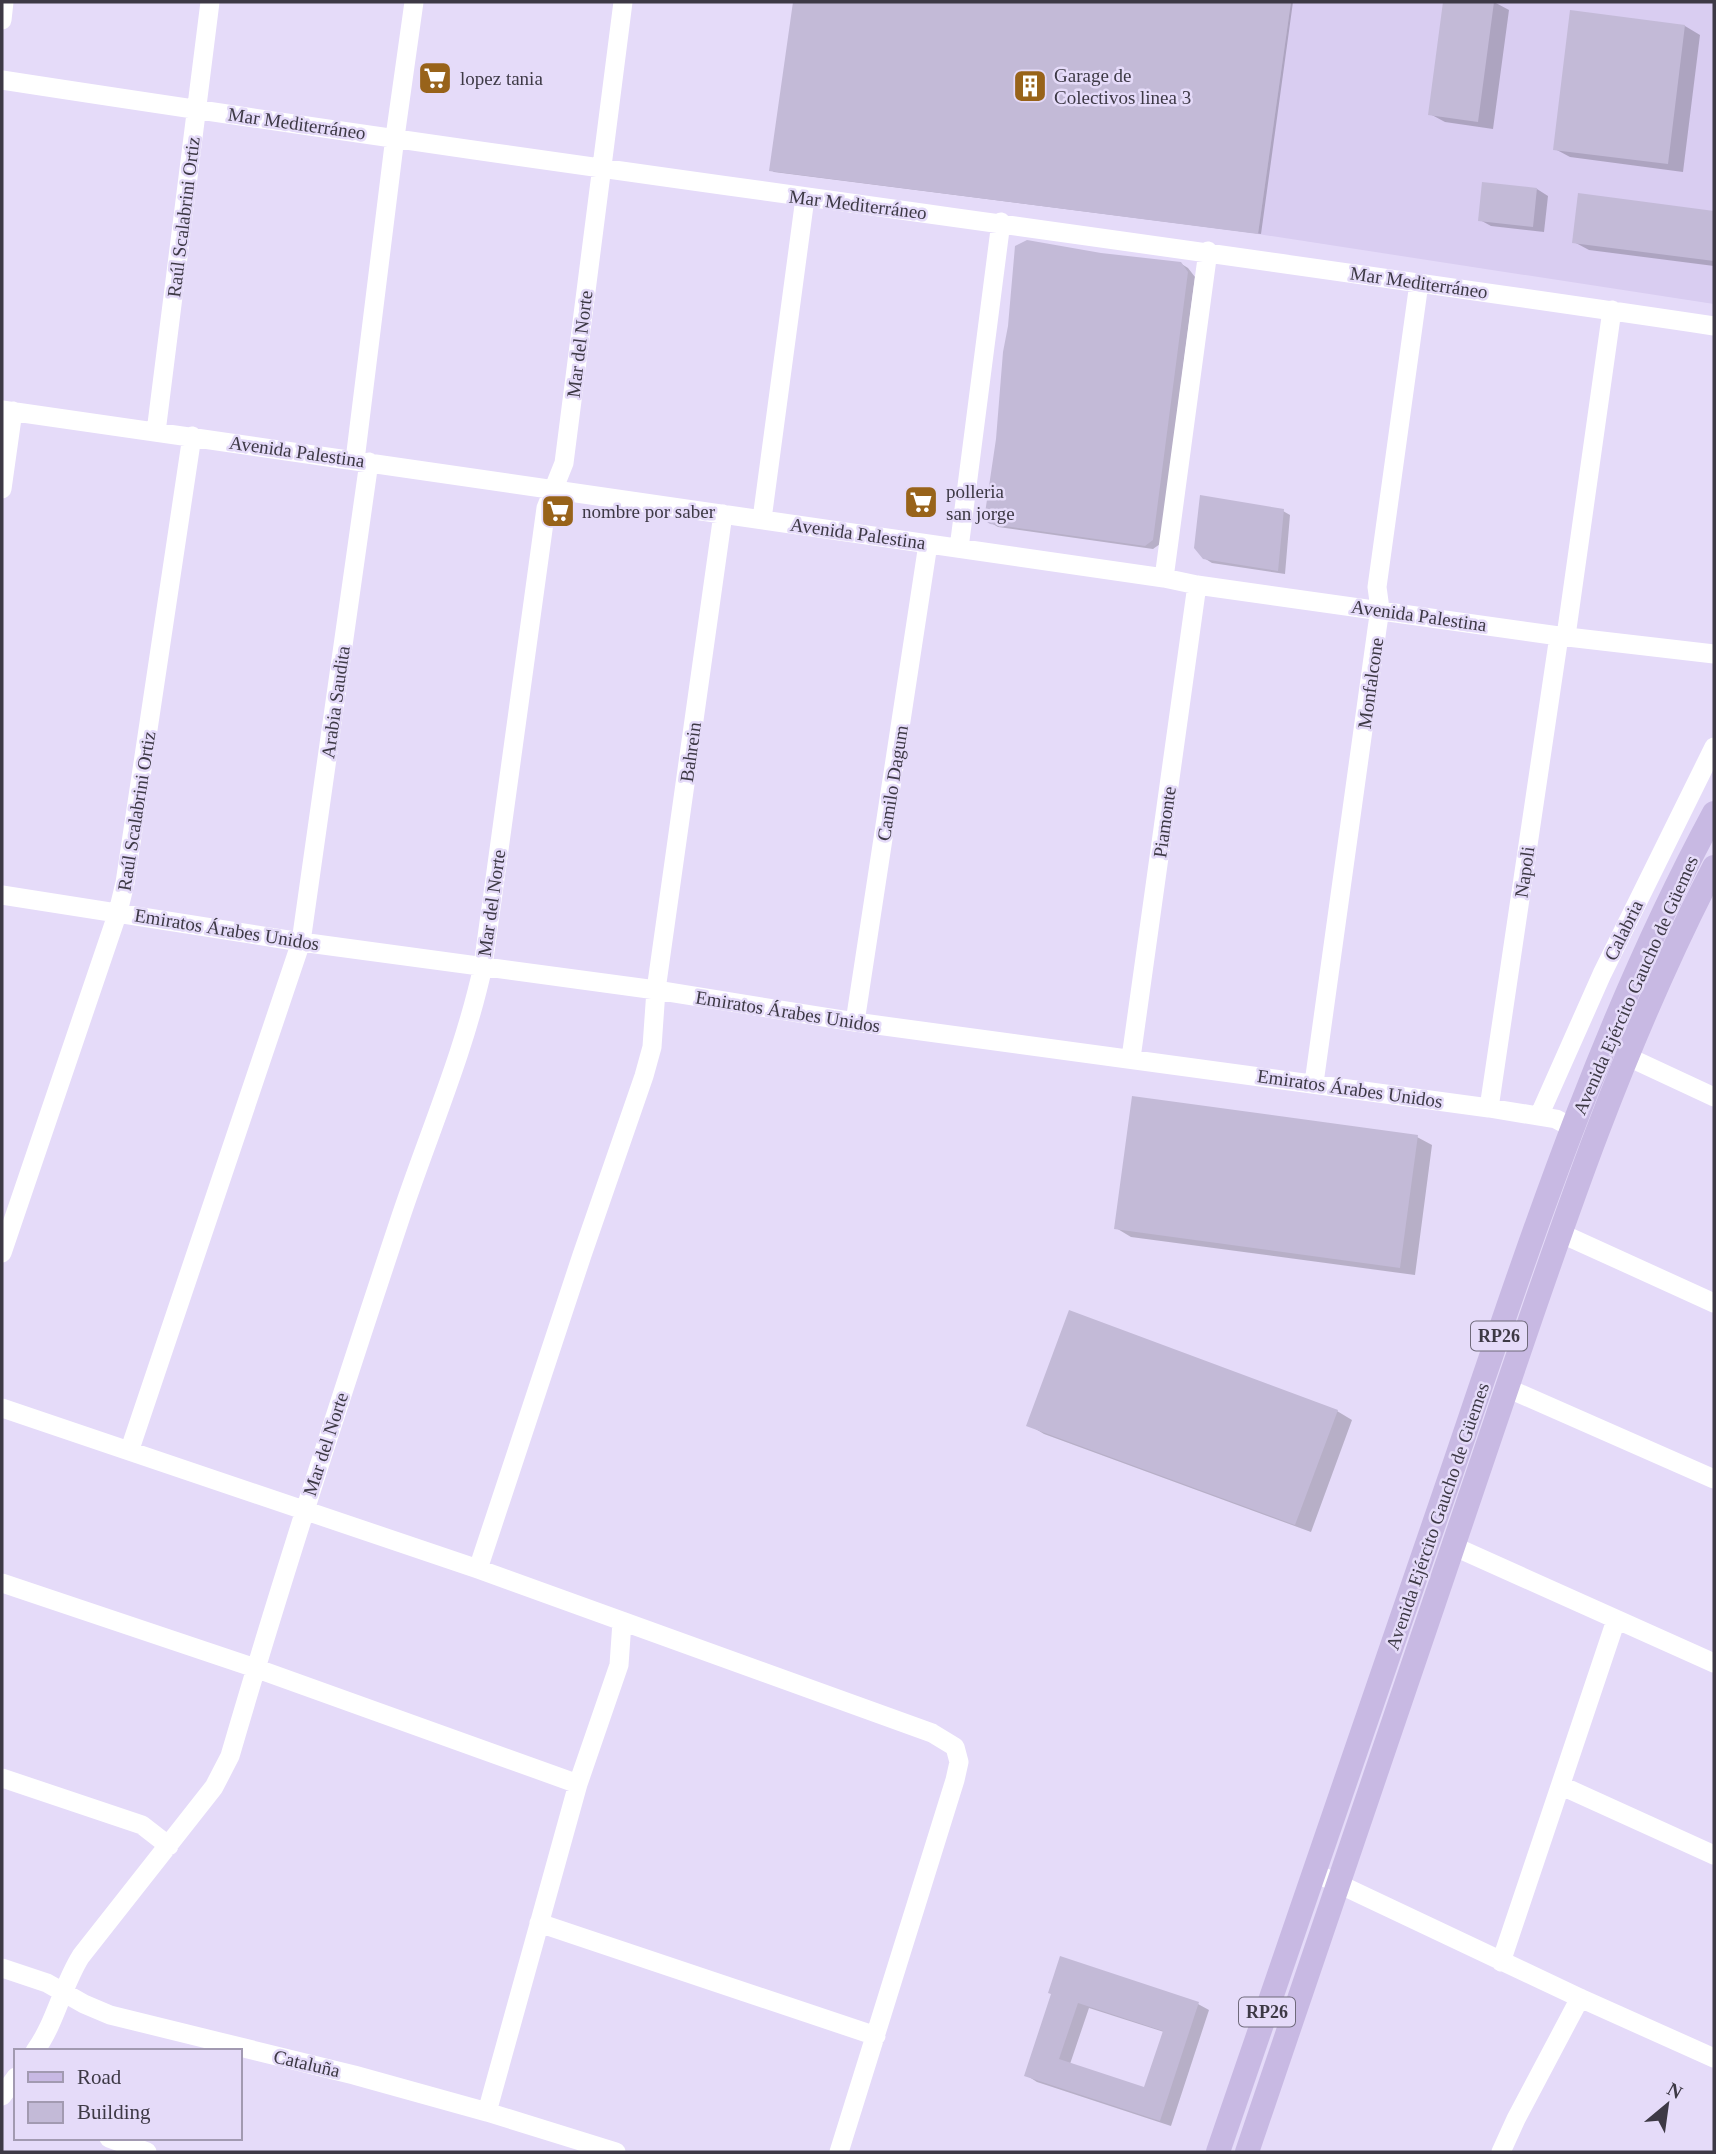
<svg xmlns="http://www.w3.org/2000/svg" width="1716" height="2154" viewBox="0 0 1716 2154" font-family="Georgia,serif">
  <rect width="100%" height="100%" fill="#e5dbf9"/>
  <!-- built -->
  <path fill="#d9cdf1" d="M1291 2H1714V304L1258 234Z"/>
  <!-- shadow -->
  <path fill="#0003" fill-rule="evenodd" d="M795 2H1293L1261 234 774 172 771 170Z
    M1445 2H1494L1509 10 1493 129 1445 122 1430 114Z
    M1572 12 1685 26 1700 35 1683 172 1570 157 1555 149Z
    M1537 189 1548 196 1544 232 1491 226 1480 220Z
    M1579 195 1714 212V266L1589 250 1574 242Z
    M1101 255 1180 263 1188 268 1195 277 1160 544 1153 549 998 527 991 523Z
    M1283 511 1290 515 1285 574 1212 563 1204 558Z
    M1417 1137 1432 1145 1415 1275 1131 1237 1116 1228Z
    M1337 1411 1352 1420 1311 1532 1044 1434 1029 1425Z
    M1053 1994 1198 2004 1209 2010 1171 2126 1037 2082 1026 2075ZM1089 2008 1164 2032 1145 2089 1070 2064Z"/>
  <!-- building -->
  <path fill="#c3bad7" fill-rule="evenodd" d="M793 2H1291L1258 234 769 171Z
    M1443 2H1494L1478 122 1428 115Z
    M1570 10 1685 25 1668 164 1553 150Z
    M1482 182 1537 188 1533 227 1478 221Z
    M1578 193 1714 211V261L1572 243Z
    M1027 240 1101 253 1181 262 1188 272 1153 540 1145 546 990 524 984 520 996 439 1003 352 1008 326 1015 246Z
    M1200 495 1284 509 1278 571 1203 559 1194 548Z
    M1132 1096 1418 1135 1400 1268 1114 1229Z
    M1069 1310 1338 1410 1295 1525 1026 1426Z
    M1060 1956 1199 2002 1160 2121 1024 2076 1051 1994 1048 1993ZM1078 2003 1163 2031 1144 2087 1059 2059Z"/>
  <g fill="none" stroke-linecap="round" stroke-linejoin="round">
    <!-- minor -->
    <path stroke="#fff" stroke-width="19" d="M2 20 4 2
      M2 80C572 168 1144 241 1714 326
      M2 410 1164 578 1197 585 1559 636 1714 654
      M156 432 210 2
      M355 460 395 137 414 2
      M2 489 13 411
      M762 519 805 198
      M959 548 1001 222
      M1164 578 1208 251
      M1566 636 1612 310
      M2 895 301 942 656 990 855 1022 1489 1108 1556 1119 1573 1128
      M855 1022 928 544
      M1626 1056 1714 1097
      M1131 1058 1197 585
      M1314 1083 1377 629 1380 609 1377 587 1419 283
      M1489 1108 1559 636
      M1539 1116 1602 974 1714 747
      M1560 1233 1714 1303
      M2 1253 118 912 125 883 192 436
      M1507 1388 1714 1479
      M2 1408 478 1569 932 1733 955 1747 959 1762 955 1780 839 2152
      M130 1449 301 942 369 462
      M1453 1546 1714 1663
      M478 1569 582 1255 644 1076 652 1047 656 990 723 514
      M2 1583 255 1668 578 1784
      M2 1778 142 1825 169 1846
      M1562 1786 1714 1855
      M1326 1878 1580 1998 1714 2058
      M539 1923 876 2036
      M1501 1962 1616 1620
      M2 1968 47 1983 84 2004 110 2015 354 2075 487 2112 616 2152
      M35 2051C56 2022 62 1986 81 1956L214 1787 230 1756C282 1577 340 1399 399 1222 427 1137 464 1054 483 966L546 508 564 463 623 2
      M2 2096 16 2077
      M487 2112 578 1784 619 1665 622 1622
      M109 2138 147 2152
      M1501 2152 1516 2119 1580 1998"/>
    <!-- major -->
    <path stroke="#c8b9e3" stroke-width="24" d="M1218 2152C1296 1928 1373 1704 1449 1480 1526 1254 1600 1024 1714 813
      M1247 2152C1331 1910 1412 1666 1495 1423 1559 1234 1622 1044 1714 867"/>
  </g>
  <!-- icons -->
  <defs>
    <g id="supermarket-square" transform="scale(1.75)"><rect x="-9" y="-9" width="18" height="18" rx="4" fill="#98631a" stroke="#e5dbf9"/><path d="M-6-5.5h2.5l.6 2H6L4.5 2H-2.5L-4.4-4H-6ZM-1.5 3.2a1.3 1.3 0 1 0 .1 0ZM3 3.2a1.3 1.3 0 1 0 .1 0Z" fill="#fff"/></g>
    <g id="building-square" transform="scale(1.75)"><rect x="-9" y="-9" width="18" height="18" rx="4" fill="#98631a" stroke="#e5dbf9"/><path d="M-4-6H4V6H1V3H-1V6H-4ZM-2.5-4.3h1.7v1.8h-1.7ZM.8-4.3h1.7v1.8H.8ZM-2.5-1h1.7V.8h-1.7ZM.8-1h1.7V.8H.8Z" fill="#fff"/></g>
  </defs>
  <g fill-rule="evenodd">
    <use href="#supermarket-square" x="435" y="78"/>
    <use href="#building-square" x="1030" y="86"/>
    <use href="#supermarket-square" x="921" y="502"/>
    <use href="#supermarket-square" x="558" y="511"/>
  </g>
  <g text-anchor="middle" stroke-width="5" stroke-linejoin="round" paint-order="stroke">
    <!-- shield labels -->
    <g fill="#e5dbf9" stroke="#6f6a7b" stroke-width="2">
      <rect x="1471" y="1321.5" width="56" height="29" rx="5"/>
      <rect x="1239" y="1997.5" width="56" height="29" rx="5"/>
    </g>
    <g font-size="18" font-weight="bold" fill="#3d3945">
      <text x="1499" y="1342">RP26</text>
      <text x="1267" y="2018">RP26</text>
    </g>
    <!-- poi labels -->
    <g font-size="19" fill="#3d3945" stroke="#e5dbf9" text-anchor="start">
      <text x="1054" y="82">Garage de<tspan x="1054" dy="22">Colectivos linea 3</tspan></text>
      <text x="460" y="85">lopez tania</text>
      <text x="946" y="498">polleria<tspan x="946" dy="22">san jorge</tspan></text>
      <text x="582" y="518">nombre por saber</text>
    </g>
    <!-- street labels -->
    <g font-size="19" fill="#3d3945" stroke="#e5dbf9">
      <text transform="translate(297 123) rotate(8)" y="7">Mar Mediterráneo</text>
      <text transform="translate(858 204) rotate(7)" y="7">Mar Mediterráneo</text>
      <text transform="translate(183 217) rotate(-83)" y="7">Raúl Scalabrini Ortiz</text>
      <text transform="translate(1419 282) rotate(8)" y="7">Mar Mediterráneo</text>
      <text transform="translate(579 344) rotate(-83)" y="7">Mar del Norte</text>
      <text transform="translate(297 451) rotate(8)" y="7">Avenida Palestina</text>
      <text transform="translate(858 533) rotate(8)" y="7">Avenida Palestina</text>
      <text transform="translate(1419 615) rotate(8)" y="7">Avenida Palestina</text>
      <text transform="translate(1370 683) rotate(-82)" y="7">Monfalcone</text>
      <text transform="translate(335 702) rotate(-82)" y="7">Arabia Saudita</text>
      <text transform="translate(690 752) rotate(-82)" y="7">Bahrein</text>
      <text transform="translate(892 783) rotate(-81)" y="7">Camilo Dagum</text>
      <text transform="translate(136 811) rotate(-81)" y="7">Raúl Scalabrini Ortiz</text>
      <text transform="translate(1164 822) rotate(-82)" y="7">Piamonte</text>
      <text transform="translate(1524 872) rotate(-82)" y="7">Napoli</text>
      <text transform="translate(491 903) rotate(-82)" y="7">Mar del Norte</text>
      <text transform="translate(227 929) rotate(9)" y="7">Emiratos Árabes Unidos</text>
      <text transform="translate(1623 930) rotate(-64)" y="7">Calabria</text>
      <text transform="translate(1635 985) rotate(-66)" y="7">Avenida Ejército Gaucho de Güemes</text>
      <text transform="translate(788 1011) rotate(9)" y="7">Emiratos Árabes Unidos</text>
      <text transform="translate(1350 1088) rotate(8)" y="7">Emiratos Árabes Unidos</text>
      <text transform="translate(325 1444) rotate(-72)" y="7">Mar del Norte</text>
      <text transform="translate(1437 1516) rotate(-71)" y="7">Avenida Ejército Gaucho de Güemes</text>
      <text transform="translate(307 2063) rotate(13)" y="7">Cataluña</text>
    </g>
  </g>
  <!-- border -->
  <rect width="1716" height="2154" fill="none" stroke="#3d3945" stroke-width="7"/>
  <!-- legend -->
  <rect x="14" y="2049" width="228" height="91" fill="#e5dbf9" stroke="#a29ab1" stroke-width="2"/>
  <rect x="28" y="2072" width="35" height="10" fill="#c8b9e3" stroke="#a29ab1" stroke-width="2"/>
  <text x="77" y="2084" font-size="21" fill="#3d3945">Road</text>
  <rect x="28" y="2102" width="35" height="21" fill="#c3bad7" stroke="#a29ab1" stroke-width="2"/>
  <text x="77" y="2119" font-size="21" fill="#3d3945">Building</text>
  <!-- north arrow -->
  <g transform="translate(1667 2105) rotate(29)" stroke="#e5dbf9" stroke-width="5" paint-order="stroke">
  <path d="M0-5L12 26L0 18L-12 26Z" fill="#3d3945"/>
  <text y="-10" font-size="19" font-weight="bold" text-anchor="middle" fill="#3d3945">N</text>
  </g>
</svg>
